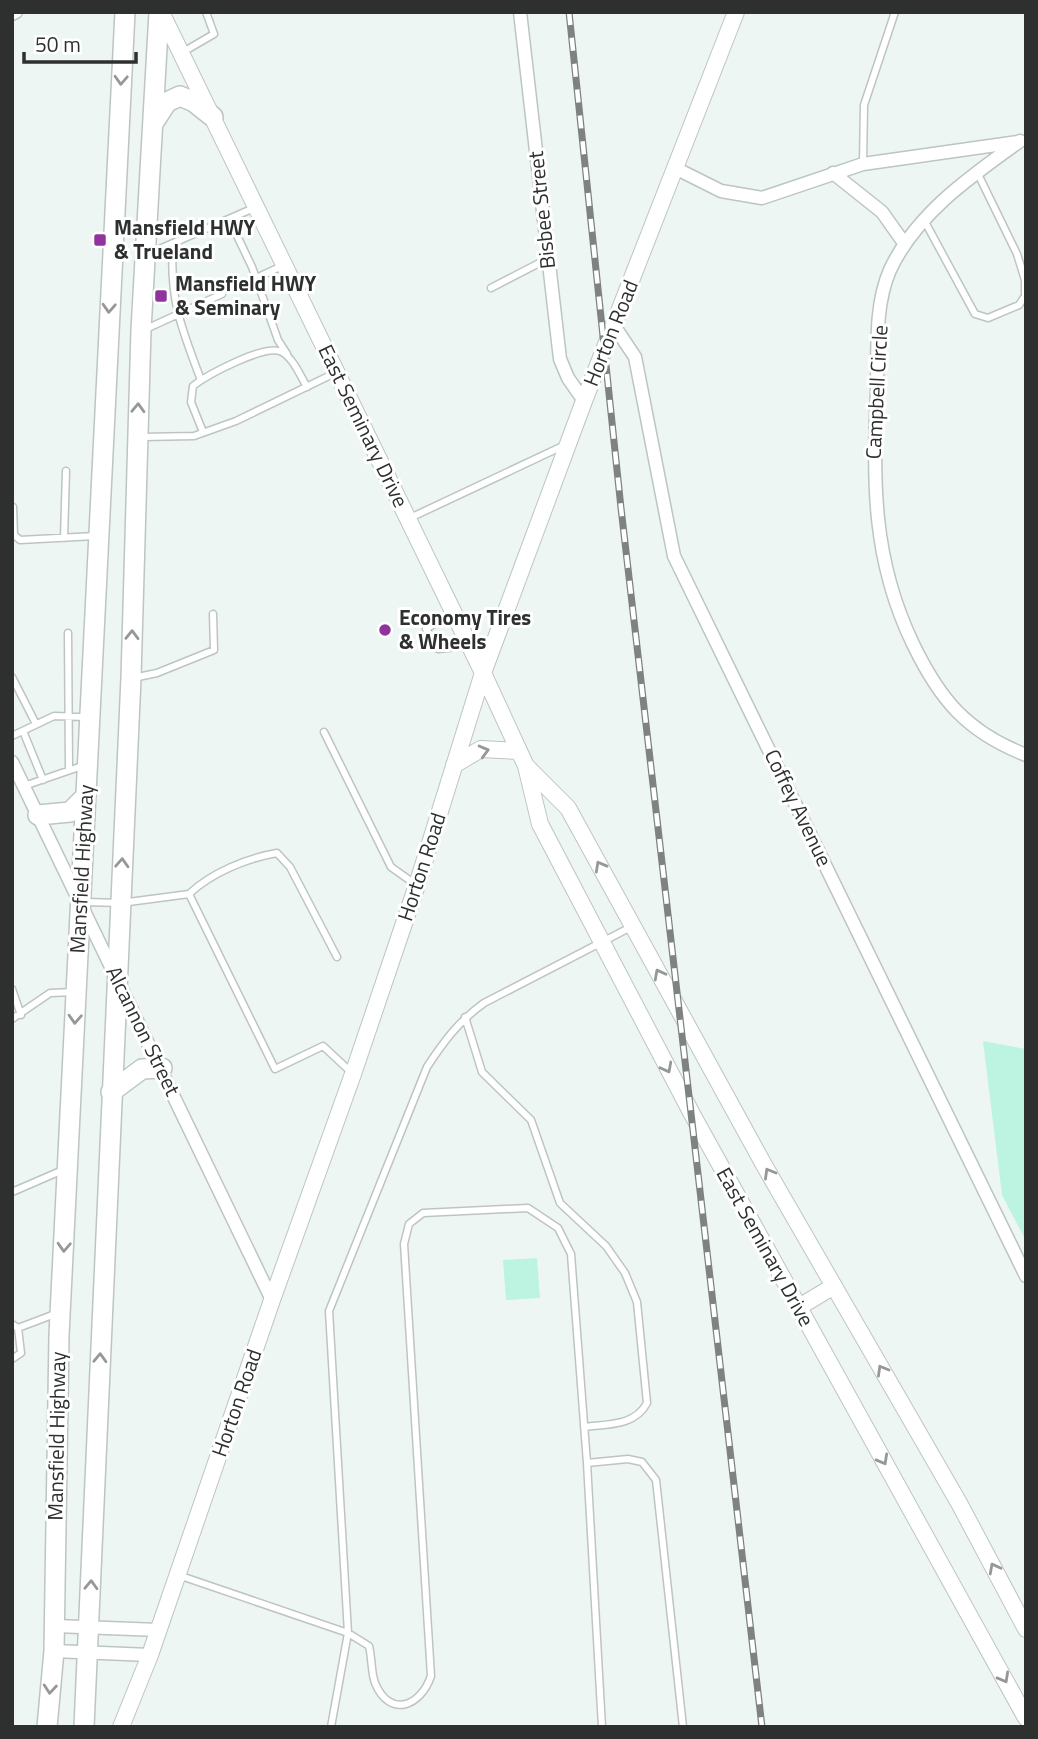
<svg xmlns="http://www.w3.org/2000/svg" width="1038" height="1739" viewBox="0 0 1038 1739" font-family="'Titillium Web',sans-serif">
  <rect width="100%" height="100%" fill="#eef6f3"/>
  <!-- green -->
  <path fill="#bdf3e1" d="M983 1041 1026 1049V1241L1002 1195Z
    M537 1258 540 1298 506 1300 503 1260Z"/>
  <g fill="none" stroke-linecap="round" stroke-linejoin="round">
    <!-- lane casing -->
    <g stroke="#bdc5c2" stroke-width="9">
      <path id="lane" d="M183 52 214 34 206 12
        M863 164 864 105 895 12
        M229 219 252 267 278 340 287 354
        M924 220 975 314 988 318 1019 305 1025 296V280L1017 254 977 172
        M173 244C169 299 182 330 201 380
        M148 254 254 208
        M235 288 284 265
        M491 288 547 259
        M146 329 222 294
        M203 432 191 402 193 386C207 375 266 343 282 352 293 358 300 375 307 387
        M142 437 194 436 236 421 335 373
        M13 507 14 535 20 540 95 536
        M410 518 565 445
        M64 538 66 471
        M453 613 426 629 438 649 467 646
        M68 633 69 770
        M12 677 36 724
        M133 678 157 673 214 650 213 614
        M23 731 43 780
        M324 732 391 867 415 884
        M12 736 54 716 86 717
        M24 786 85 765
        M189 894C211 873 247 858 277 853L290 867 337 957
        M85 902 121 903 189 894 275 1069 323 1046 352 1073
        M12 989 21 1015
        M465 1017 482 1072 531 1120 560 1203 606 1246 625 1273 637 1302 647 1403C635 1426 608 1424 584 1427
        M12 1019 50 993 74 992
        M12 1192 63 1170
        M12 1324 18 1328 21 1353 12 1359
        M18 1328 55 1314
        M587 1463 628 1459 642 1462 656 1480 683 1727
        M178 1575 348 1633 329 1311 427 1067C444 1041 459 1021 484 1003L631 927
        M331 1727 348 1633 369 1646C372 1658 371 1672 375 1683 390 1719 421 1706 431 1676L404 1244 409 1224 423 1213 528 1208 558 1228 571 1254 587 1463 602 1727"/>
    </g>
    <!-- street casing -->
    <g stroke="#bdc5c2" stroke-width="15">
      <path id="street" d="M520 12 560 359 568 378 584 401
        M12 14 16 12
        M1020 141C971 176 916 214 890 270 874 306 878 352 877 391 873 482 872 559 913 644 940 700 967 732 1026 755
        M675 168 721 191 762 198 863 164 1018 142
        M833 173 882 212 904 243
        M615 327 635 357 674 556 1026 1276
        M12 762 272 1300
        M55 1626 159 1630
        M54 1651 150 1655"/>
    </g>
    <!-- secondary casing -->
    <g stroke="#bdc5c2" stroke-width="18">
      <path id="secondary" d="M161 12 483 673 526 766 540 824 692 1114 1026 1718
        M454 765 481 749 518 751
        M528 768 568 808 764 1165 959 1503 1026 1629
        M799 1307 834 1286
        M121 1727 150 1655 272 1300 353 1074 417 885 483 673 584 401 736 12"/>
    </g>
    <!-- primary casing -->
    <g stroke="#bdc5c2" stroke-width="22">
      <path id="primary" d="M154 122 167 102 180 96 194 102 213 117
        M38 815 70 812 86 796
        M111 1092 142 1069 162 1068
        M47 1727 54 1651 59 1335 125 12
        M84 1727 131 678 141 330 159 12"/>
    </g>
    <!-- lane -->
    <use href="#lane" stroke="#fff" stroke-width="6"/>
    <!-- street -->
    <use href="#street" stroke="#fff" stroke-width="12"/>
    <!-- secondary -->
    <use href="#secondary" stroke="#fff" stroke-width="16"/>
    <!-- primary -->
    <use href="#primary" stroke="#fff" stroke-width="19"/>
    <!-- rail casing -->
    <g stroke="#7e8381" stroke-width="7">
      <path id="rail" d="M569 12 621 508 762 1727"/>
    </g>
    <!-- rail -->
    <use href="#rail" stroke="#fff" stroke-width="4.5" stroke-dasharray="13" stroke-linecap="butt"/>
  </g>
  <!-- one-way arrows -->
  <defs><path id="oneway-chevron" d="M-2-3.5L2.5 0L-2 3.5" fill="none" stroke-width="1.6" stroke-linecap="round" stroke-linejoin="round" transform="scale(1.75)"/></defs>
  <g stroke="#969897">
    <use href="#oneway-chevron" transform="translate(121 80) rotate(93)"/>
    <use href="#oneway-chevron" transform="translate(109 308) rotate(93)"/>
    <use href="#oneway-chevron" transform="translate(138 408) rotate(-88)"/>
    <use href="#oneway-chevron" transform="translate(132 635) rotate(-89)"/>
    <use href="#oneway-chevron" transform="translate(484 751) rotate(-15)"/>
    <use href="#oneway-chevron" transform="translate(122 863) rotate(-87)"/>
    <use href="#oneway-chevron" transform="translate(600 866) rotate(-119)"/>
    <use href="#oneway-chevron" transform="translate(659 974) rotate(-118)"/>
    <use href="#oneway-chevron" transform="translate(75 1019) rotate(93)"/>
    <use href="#oneway-chevron" transform="translate(667 1068) rotate(62)"/>
    <use href="#oneway-chevron" transform="translate(769 1173) rotate(-120)"/>
    <use href="#oneway-chevron" transform="translate(64 1247) rotate(93)"/>
    <use href="#oneway-chevron" transform="translate(100 1358) rotate(-88)"/>
    <use href="#oneway-chevron" transform="translate(882 1370) rotate(-120)"/>
    <use href="#oneway-chevron" transform="translate(883 1460) rotate(61)"/>
    <use href="#oneway-chevron" transform="translate(994 1568) rotate(-118)"/>
    <use href="#oneway-chevron" transform="translate(91 1585) rotate(-88)"/>
    <use href="#oneway-chevron" transform="translate(1004 1678) rotate(61)"/>
    <use href="#oneway-chevron" transform="translate(50 1689) rotate(95)"/>
  </g>
  <!-- markers -->
  <g fill="#8f339d" stroke="#fff" stroke-width="2.5">
    <rect x="93" y="233" width="14" height="14" rx="3.5"/>
    <rect x="154" y="289" width="14" height="14" rx="3.5"/>
    <circle cx="385" cy="630" r="7"/>
  </g>
  <g text-anchor="middle" stroke-width="6" stroke-linejoin="round" paint-order="stroke">
    <!-- street labels -->
    <g font-size="21" fill="#2d302f" stroke="#fff">
      <text transform="translate(542 210) rotate(-96)" y="7">Bisbee Street</text>
      <text transform="translate(611 333) rotate(-68)" y="7">Horton Road</text>
      <text transform="translate(877 392) rotate(-87)" y="7">Campbell Circle</text>
      <text transform="translate(363 426) rotate(64)" y="7">East Seminary Drive</text>
      <text transform="translate(798 808) rotate(64)" y="7">Coffey Avenue</text>
      <text transform="translate(422 867) rotate(-72)" y="7">Horton Road</text>
      <text transform="translate(82 869) rotate(-87)" y="7">Mansfield Highway</text>
      <text transform="translate(143 1031) rotate(64)" y="7">Alcannon Street</text>
      <text transform="translate(765 1247) rotate(61)" y="7">East Seminary Drive</text>
      <text transform="translate(237 1403) rotate(-71)" y="7">Horton Road</text>
      <text transform="translate(57 1436) rotate(-89)" y="7">Mansfield Highway</text>
    </g>
    <!-- poi labels -->
    <g font-size="21" font-weight="bold" fill="#2d302f" stroke="#fff" text-anchor="start">
      <text x="114" y="235">Mansfield HWY<tspan x="114" dy="24">&amp; Trueland</tspan></text>
      <text x="175" y="291">Mansfield HWY<tspan x="175" dy="24">&amp; Seminary</tspan></text>
      <text x="399" y="625">Economy Tires<tspan x="399" dy="24">&amp; Wheels</tspan></text>
    </g>
  </g>
  <!-- border -->
  <rect width="1038" height="1739" fill="none" stroke="#2d302f" stroke-width="28"/>
  <!-- scale -->
  <path d="M24 52v10h112v-10" fill="none" stroke="#2d302f" stroke-width="3.5"/>
  <text x="35" y="52" font-size="21" fill="#2d302f" stroke="#ffffff" stroke-width="5" paint-order="stroke">50 m</text>
</svg>
